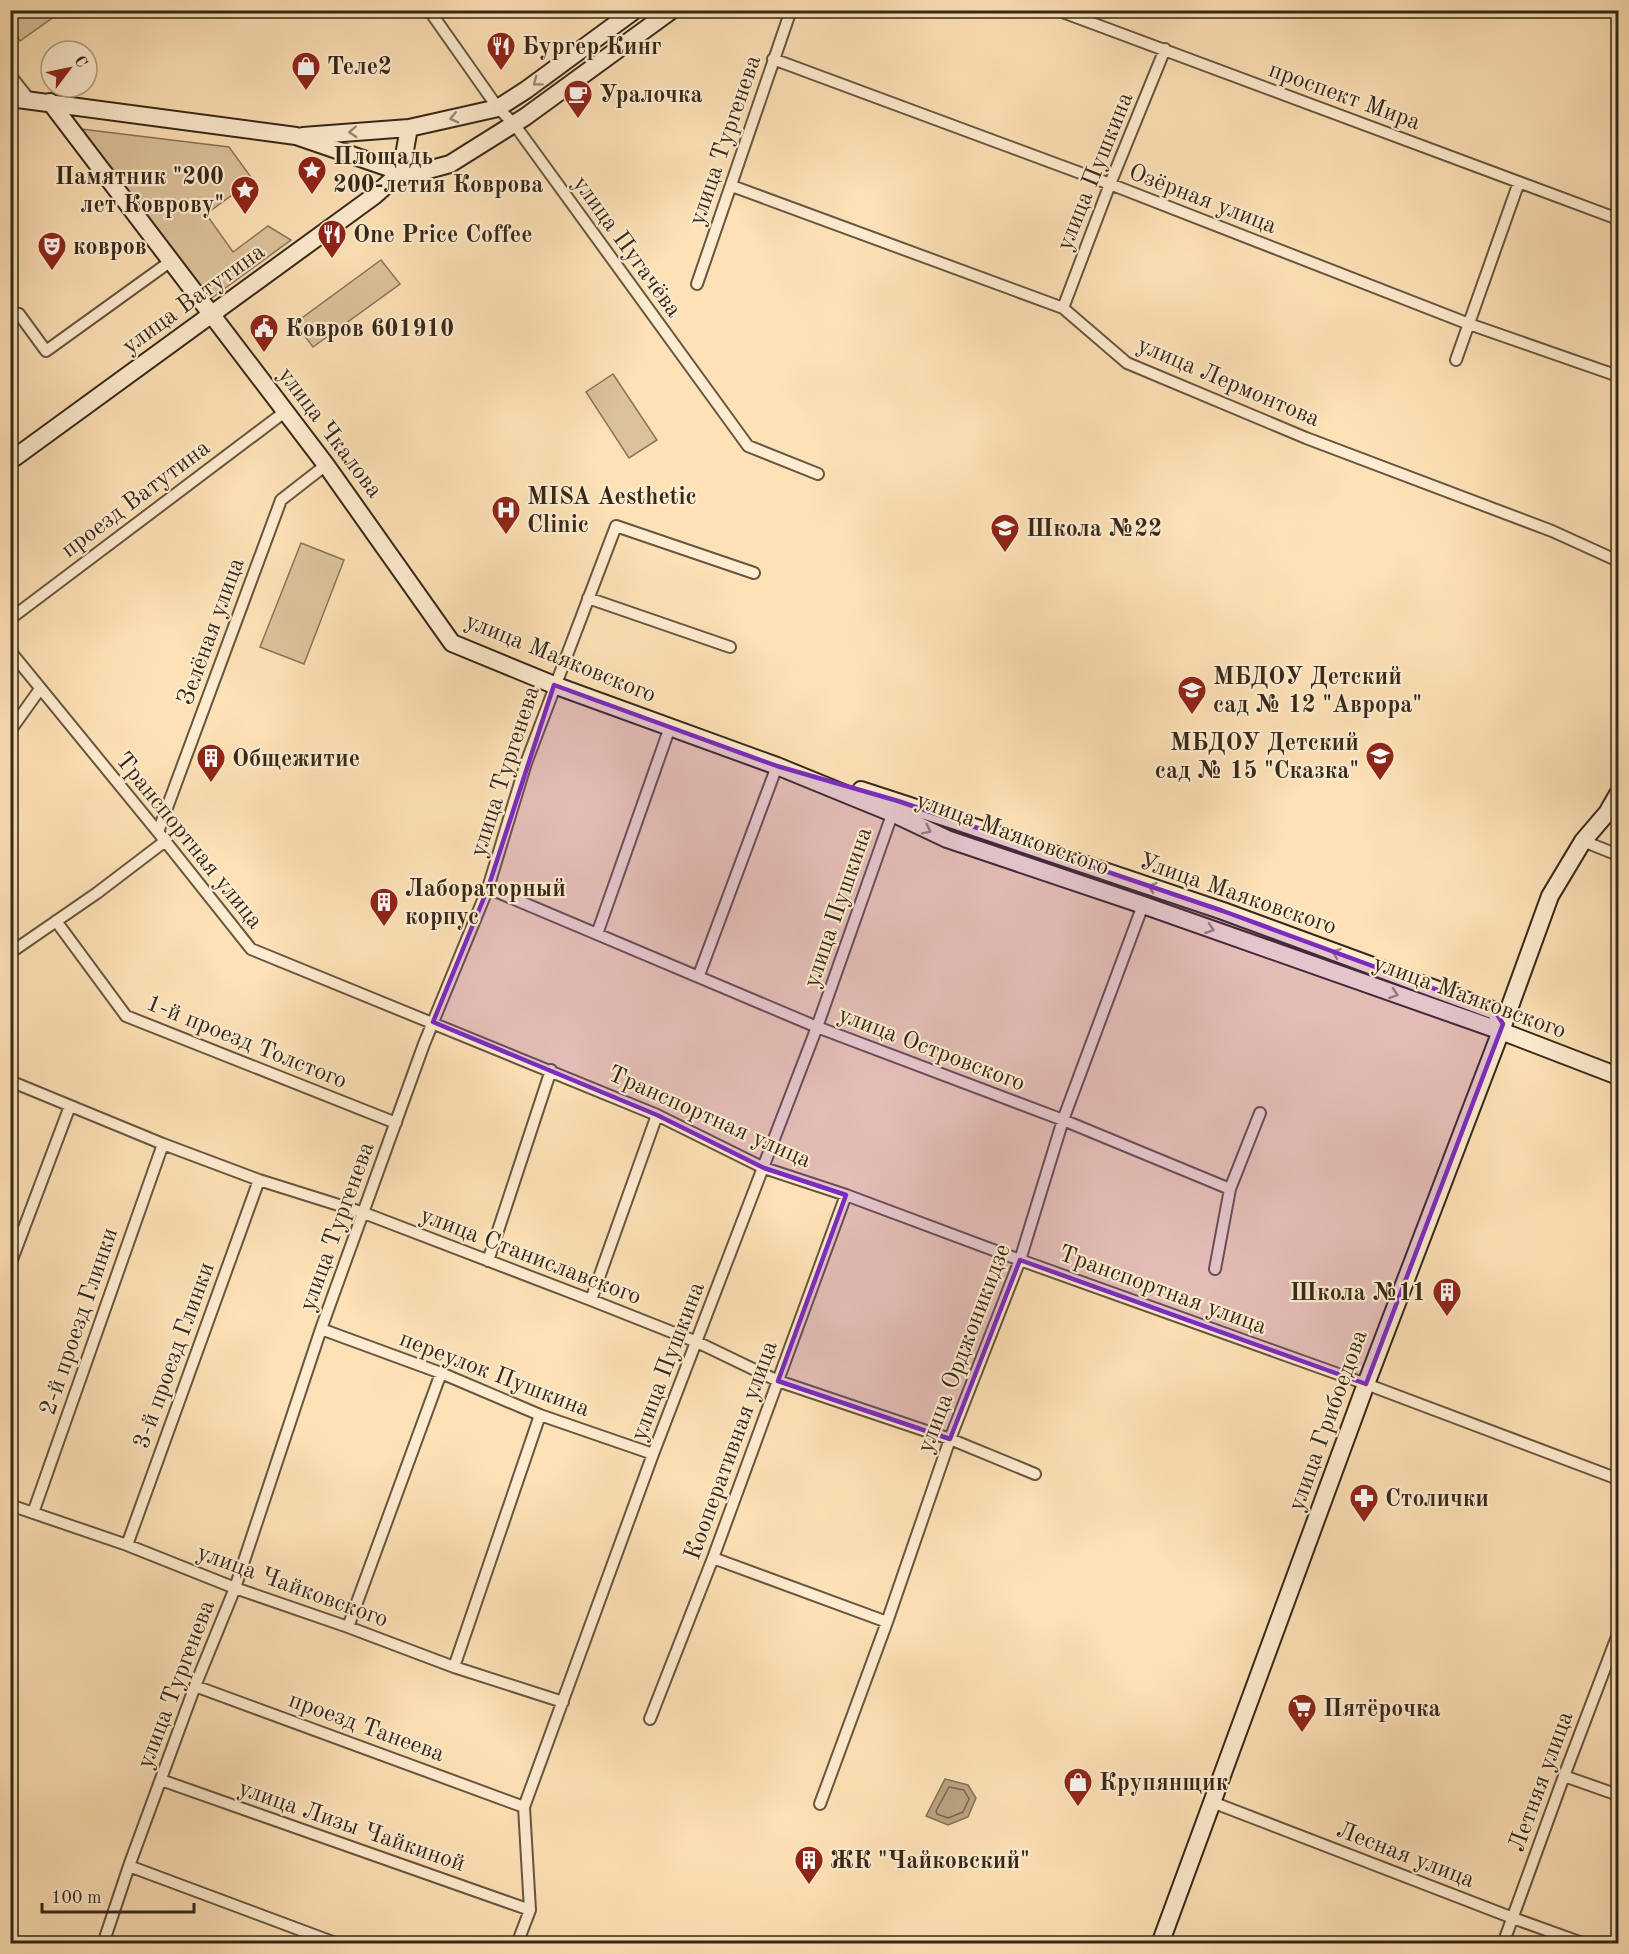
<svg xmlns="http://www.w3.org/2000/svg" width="1629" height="1954" viewBox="0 0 1629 1954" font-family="'Old Standard TT',serif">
  <rect width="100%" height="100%" fill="#fee1b6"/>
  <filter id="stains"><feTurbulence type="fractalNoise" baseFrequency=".00333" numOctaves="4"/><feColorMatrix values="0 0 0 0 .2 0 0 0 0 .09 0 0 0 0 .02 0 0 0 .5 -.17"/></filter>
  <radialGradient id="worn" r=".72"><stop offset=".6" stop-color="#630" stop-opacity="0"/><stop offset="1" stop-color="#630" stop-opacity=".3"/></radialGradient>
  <!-- green -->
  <path fill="#dcc29b" stroke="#88755a" stroke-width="1.5" d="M11 10H62V11L20 41 11 28Z
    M81 129 229 147 253 180 206 214 233 252 268 226 291 240 209 300Z
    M381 260 400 284 313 347 295 323Z
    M613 374 657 440 629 458 586 392Z
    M301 543 344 560 304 664 260 647Z"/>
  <!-- water -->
  <path fill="#baa281" stroke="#857157" stroke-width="1.5" d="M945 1779 968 1785 976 1798 968 1817 948 1825 926 1816Z"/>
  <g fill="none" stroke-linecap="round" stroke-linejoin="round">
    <!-- shore -->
    <path stroke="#78654d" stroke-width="1.5" d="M949 1787 964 1790 969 1799 963 1812 948 1818 937 1814 936 1811Z"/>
    <!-- street casing -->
    <g stroke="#675640" stroke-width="14">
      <path id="street" d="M429 10 498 108 514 124 748 446 818 474
        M1057 10 1618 219
        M773 59 1110 184 1469 324 1618 376
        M10 75 30 100
        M732 186 1063 308 1127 363 1306 438 1552 531 1618 561
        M697 284 791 10
        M1063 308 1110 184 1165 49
        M10 320 19 314 46 351 171 261
        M1456 360 1519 182
        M588 598 730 647
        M10 619 286 411
        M10 651 158 832 251 949 657 1115 764 1168 846 1195 1020 1260 1366 1384 1618 1479
        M10 731 40 689
        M158 832 281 500 326 465
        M1583 841 1618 855
        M488 888 817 1027 1063 1120 1230 1189
        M56 921 126 1016 396 1123
        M597 934 670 727
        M10 953 97 893 164 842
        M699 975 777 766
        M10 1081 163 1144 259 1180 364 1213 591 1300 697 1342 778 1381 950 1439 1035 1474
        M488 1261 551 1070
        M10 1265 70 1106
        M1215 1269 1230 1189 1260 1113
        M591 1300 657 1115
        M321 1329 441 1373 540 1415 653 1454
        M10 1505 127 1545 235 1588 348 1627 454 1667 563 1702
        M33 1513 163 1144
        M127 1545 259 1180
        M713 1558 887 1622
        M348 1627 441 1373
        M454 1667 540 1415
        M195 1686 524 1807
        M650 1719 713 1558 846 1195
        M1564 1776 1618 1795
        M161 1780 530 1910
        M1212 1802 1513 1918 1585 1944
        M820 1804 887 1622 950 1439 1020 1260 1063 1120 1143 905
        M129 1866 338 1944
        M103 1944 129 1866 195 1686 235 1588 321 1329 424 1044 488 888 526 763 616 526 754 573
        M517 1944 530 1910 524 1807 653 1454 817 1027 894 809
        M1503 1944 1564 1776 1618 1634"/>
    </g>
    <!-- secondary casing -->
    <g stroke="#352819" stroke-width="20">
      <path id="secondary" d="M10 98 296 136 401 172 428 170 450 164 525 117 672 10
        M50 102 326 465 452 643 554 685 777 766 892 813 947 839 1143 905 1501 1031 1618 1076
        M303 136 409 128 498 108 526 90 635 10
        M401 172 409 128
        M10 461 374 196 401 172
        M861 790 953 820 1223 911 1495 1011 1503 1024
        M1160 1944 1366 1384 1501 1031 1550 896 1583 841 1607 813 1618 794"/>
    </g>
    <!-- street -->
    <use href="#street" stroke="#feecd0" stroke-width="10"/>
    <!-- secondary -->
    <use href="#secondary" stroke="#feecd0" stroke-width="16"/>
  </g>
  <!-- one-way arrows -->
  <defs><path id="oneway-chevron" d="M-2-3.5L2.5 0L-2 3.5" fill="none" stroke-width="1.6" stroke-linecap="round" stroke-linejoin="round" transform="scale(1.5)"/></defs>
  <g stroke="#9a8a74">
    <use href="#oneway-chevron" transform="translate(537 82) rotate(143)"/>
    <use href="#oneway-chevron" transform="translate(454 118) rotate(167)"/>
    <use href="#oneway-chevron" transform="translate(353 132) rotate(176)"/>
    <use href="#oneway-chevron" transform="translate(927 830) rotate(26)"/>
    <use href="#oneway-chevron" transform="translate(1152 887) rotate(-161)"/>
    <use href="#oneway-chevron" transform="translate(1210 929) rotate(19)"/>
    <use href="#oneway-chevron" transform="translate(1336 953) rotate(-160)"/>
    <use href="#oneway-chevron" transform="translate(1394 994) rotate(19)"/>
  </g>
  <!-- marked area -->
  <path fill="#7b2cbf" fill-opacity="0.2" stroke="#7b2cbf" stroke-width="4.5" stroke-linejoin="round" d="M554 685 777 766 898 801 1223 911 1495 1011 1503 1024 1366 1384 1020 1260 950 1439 778 1381 846 1195 764 1168 657 1115 433 1022 488 888Z"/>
  <!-- icons -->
  <defs>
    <g id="restaurant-pin" transform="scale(1.5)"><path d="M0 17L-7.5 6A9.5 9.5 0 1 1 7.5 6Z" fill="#8f2418" stroke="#feecd0"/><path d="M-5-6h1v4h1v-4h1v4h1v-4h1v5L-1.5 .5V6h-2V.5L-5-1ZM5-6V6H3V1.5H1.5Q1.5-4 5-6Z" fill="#fff"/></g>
    <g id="shop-pin" transform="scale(1.5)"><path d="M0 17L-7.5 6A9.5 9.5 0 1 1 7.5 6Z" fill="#8f2418" stroke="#feecd0"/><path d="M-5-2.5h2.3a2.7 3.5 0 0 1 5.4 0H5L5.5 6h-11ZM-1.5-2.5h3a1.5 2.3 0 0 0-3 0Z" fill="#fff"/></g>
    <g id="cafe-pin" transform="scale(1.5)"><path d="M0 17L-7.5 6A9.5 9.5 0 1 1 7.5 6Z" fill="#8f2418" stroke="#feecd0"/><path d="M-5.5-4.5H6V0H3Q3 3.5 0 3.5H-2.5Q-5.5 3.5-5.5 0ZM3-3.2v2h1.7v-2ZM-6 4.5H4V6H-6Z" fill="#fff"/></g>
    <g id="sight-pin" transform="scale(1.5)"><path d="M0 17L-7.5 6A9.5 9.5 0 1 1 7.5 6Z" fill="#8f2418" stroke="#feecd0"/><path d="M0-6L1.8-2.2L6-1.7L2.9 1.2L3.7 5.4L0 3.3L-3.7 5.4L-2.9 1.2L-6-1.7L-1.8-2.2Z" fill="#fff"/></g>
    <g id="theatre-pin" transform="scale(1.5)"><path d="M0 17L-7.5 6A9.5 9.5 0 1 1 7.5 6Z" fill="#8f2418" stroke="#feecd0"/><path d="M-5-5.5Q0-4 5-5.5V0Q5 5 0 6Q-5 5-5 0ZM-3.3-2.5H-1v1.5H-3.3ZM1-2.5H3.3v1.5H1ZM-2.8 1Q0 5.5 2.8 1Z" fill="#fff"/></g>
    <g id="civic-pin" transform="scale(1.5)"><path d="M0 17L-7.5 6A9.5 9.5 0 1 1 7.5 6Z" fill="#8f2418" stroke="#feecd0"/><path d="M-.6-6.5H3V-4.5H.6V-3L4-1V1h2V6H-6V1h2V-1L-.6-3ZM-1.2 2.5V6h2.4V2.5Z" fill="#fff"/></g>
    <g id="hospital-pin" transform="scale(1.5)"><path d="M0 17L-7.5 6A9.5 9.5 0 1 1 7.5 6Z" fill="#8f2418" stroke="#feecd0"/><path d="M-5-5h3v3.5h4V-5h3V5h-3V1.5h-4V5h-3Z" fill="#fff"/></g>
    <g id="school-pin" transform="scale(1.5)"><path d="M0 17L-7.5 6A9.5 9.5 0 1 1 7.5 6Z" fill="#8f2418" stroke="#feecd0"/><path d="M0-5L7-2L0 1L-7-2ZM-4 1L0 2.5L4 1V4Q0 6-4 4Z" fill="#fff"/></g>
    <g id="building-pin" transform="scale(1.5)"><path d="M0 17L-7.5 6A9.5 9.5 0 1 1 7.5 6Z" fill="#8f2418" stroke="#feecd0"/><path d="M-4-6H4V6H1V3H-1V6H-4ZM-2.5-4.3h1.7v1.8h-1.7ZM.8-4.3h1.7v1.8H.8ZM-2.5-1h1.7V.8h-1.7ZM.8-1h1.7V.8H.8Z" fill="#fff"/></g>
    <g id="pharmacy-pin" transform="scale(1.5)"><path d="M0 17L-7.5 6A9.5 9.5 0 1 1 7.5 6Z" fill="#8f2418" stroke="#feecd0"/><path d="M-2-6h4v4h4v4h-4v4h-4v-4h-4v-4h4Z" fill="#fff"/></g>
    <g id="supermarket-pin" transform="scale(1.5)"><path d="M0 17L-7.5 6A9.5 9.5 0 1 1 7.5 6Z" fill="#8f2418" stroke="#feecd0"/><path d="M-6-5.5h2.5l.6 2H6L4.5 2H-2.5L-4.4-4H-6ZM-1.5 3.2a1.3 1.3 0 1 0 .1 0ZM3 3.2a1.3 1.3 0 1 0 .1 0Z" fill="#fff"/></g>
  </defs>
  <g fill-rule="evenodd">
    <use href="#restaurant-pin" x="501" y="46"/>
    <use href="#shop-pin" x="306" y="66"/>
    <use href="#cafe-pin" x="578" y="94"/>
    <use href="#sight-pin" x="312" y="170"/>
    <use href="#sight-pin" x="245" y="190"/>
    <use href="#restaurant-pin" x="332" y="234"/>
    <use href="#theatre-pin" x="52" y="246"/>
    <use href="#civic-pin" x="264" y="328"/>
    <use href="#hospital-pin" x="506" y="510"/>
    <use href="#school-pin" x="1005" y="528"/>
    <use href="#school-pin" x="1192" y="690"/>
    <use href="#school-pin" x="1380" y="756"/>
    <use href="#building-pin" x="211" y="758"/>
    <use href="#building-pin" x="384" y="902"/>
    <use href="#building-pin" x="1447" y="1292"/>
    <use href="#pharmacy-pin" x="1364" y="1498"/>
    <use href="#supermarket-pin" x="1302" y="1708"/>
    <use href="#shop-pin" x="1078" y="1782"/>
    <use href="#building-pin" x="809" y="1860"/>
  </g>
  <g text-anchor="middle" stroke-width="4.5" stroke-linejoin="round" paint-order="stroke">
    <!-- poi labels -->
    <g font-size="24" font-weight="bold" fill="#352819" stroke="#feecd0" text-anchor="start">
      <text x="522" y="54">Бургер Кинг</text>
      <text x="327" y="74">Теле2</text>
      <text x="599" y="102">Уралочка</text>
      <text x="333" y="164">Площадь<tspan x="333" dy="28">200-летия Коврова</tspan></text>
      <text x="224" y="184" text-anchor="end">Памятник "200<tspan x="224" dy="28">лет Коврову"</tspan></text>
      <text x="353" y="242">One Price Coffee</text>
      <text x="73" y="254">ковров</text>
      <text x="285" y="336">Ковров 601910</text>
      <text x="527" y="504">MISA Aesthetic<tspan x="527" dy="28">Clinic</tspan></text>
      <text x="1026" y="536">Школа №22</text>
      <text x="1213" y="684">МБДОУ Детский<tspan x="1213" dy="28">сад № 12 "Аврора"</tspan></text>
      <text x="1359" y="750" text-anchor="end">МБДОУ Детский<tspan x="1359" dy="28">сад № 15 "Сказка"</tspan></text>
      <text x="232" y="766">Общежитие</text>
      <text x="405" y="896">Лабораторный<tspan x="405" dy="28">корпус</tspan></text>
      <text x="1426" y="1300" text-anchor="end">Школа №11</text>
      <text x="1385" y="1506">Столички</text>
      <text x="1323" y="1716">Пятёрочка</text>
      <text x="1099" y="1790">Крупянщик</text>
      <text x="830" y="1868">ЖК "Чайковский"</text>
    </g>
    <!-- street labels -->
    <g font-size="24" fill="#352819" stroke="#feecd0">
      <text transform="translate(1345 95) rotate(20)" y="8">проспект Мира</text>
      <text transform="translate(724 140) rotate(-71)" y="8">улица Тургенева</text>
      <text transform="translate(1094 171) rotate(-68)" y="8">улица Пушкина</text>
      <text transform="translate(1203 198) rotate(21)" y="8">Озёрная улица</text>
      <text transform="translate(628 246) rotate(54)" y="8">улица Пугачёва</text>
      <text transform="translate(193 298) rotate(-36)" y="8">улица Ватутина</text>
      <text transform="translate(1229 381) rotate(23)" y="8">улица Лермонтова</text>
      <text transform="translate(331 432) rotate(53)" y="8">улица Чкалова</text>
      <text transform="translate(135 498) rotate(-37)" y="8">проезд Ватутина</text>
      <text transform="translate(210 631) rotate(-70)" y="8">Зелёная улица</text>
      <text transform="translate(561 657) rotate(22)" y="8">улица Маяковского</text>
      <text transform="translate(504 771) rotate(-72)" y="8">улица Тургенева</text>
      <text transform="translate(1013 833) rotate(20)" y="8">улица Маяковского</text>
      <text transform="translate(190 840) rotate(51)" y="8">Транспортная улица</text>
      <text transform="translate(1238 893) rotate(19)" y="8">Улица Маяковского</text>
      <text transform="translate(837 907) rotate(-71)" y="8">улица Пушкина</text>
      <text transform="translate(1470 996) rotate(20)" y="8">улица Маяковского</text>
      <text transform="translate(247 1041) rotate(22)" y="8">1-й проезд Толстого</text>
      <text transform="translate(932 1048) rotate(21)" y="8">улица Островского</text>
      <text transform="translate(710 1116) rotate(24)" y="8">Транспортная улица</text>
      <text transform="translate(336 1226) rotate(-70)" y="8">улица Тургенева</text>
      <text transform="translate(531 1255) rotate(21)" y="8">улица Станиславского</text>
      <text transform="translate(1163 1289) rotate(20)" y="8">Транспортная улица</text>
      <text transform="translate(78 1321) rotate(-71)" y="8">2-й проезд Глинки</text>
      <text transform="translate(963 1348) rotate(-69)" y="8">улица Орджоникидзе</text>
      <text transform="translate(173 1355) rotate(-70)" y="8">3-й проезд Глинки</text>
      <text transform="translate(667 1361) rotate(-69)" y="8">улица Пушкина</text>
      <text transform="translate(495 1373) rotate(21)" y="8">переулок Пушкина</text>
      <text transform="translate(1327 1420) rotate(-70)" y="8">улица Грибоедова</text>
      <text transform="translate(730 1450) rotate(-70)" y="8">Кооперативная улица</text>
      <text transform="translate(293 1585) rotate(20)" y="8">улица Чайковского</text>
      <text transform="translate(175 1684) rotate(-69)" y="8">улица Тургенева</text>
      <text transform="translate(367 1726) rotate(20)" y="8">проезд Танеева</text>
      <text transform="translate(1540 1781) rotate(-70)" y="8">Летняя улица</text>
      <text transform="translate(352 1825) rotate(19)" y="8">улица Лизы Чайкиной</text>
      <text transform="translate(1406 1854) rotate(21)" y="8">Лесная улица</text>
    </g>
  </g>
  <!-- margin -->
  <rect width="1629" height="1954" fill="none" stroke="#fee1b6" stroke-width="36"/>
  <rect x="12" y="12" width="1605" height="1930" fill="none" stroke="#352819" stroke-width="3"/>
  <rect x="18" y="18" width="1593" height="1918" fill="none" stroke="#352819" stroke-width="1.5"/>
  <!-- north arrow -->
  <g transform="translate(69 69) rotate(58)"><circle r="28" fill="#feecd0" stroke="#ae9e87" stroke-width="1.5"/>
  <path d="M0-4.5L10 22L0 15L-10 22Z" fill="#8f2418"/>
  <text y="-9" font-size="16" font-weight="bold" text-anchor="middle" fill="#352819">С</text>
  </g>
  <!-- scale -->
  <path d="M42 1903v9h152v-9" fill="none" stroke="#352819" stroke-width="3"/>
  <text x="51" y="1903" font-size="18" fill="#352819" stroke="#feecd0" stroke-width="4.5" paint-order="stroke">100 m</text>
  <rect width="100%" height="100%" filter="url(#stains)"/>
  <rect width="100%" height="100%" fill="url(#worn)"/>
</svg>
